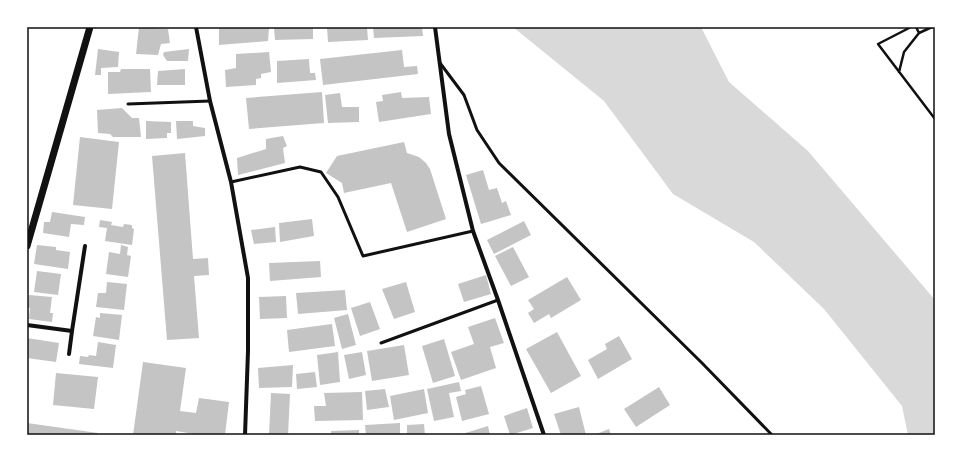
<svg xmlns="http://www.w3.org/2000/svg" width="962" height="462" viewBox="0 0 962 462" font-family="'Golos Text',sans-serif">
  <rect width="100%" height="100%" fill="#fff"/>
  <!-- water -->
  <path fill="#d9d9d9" d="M513 27H701L729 82 808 151 935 300V435H908L902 406 824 309 754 242 673 194 604 101Z"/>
  <!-- building -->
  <path fill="#c4c4c4" d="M139 27 168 29 170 43 161 44 158 55 136 54Z
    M219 27 269 28 268 41 219 45Z
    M274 27H313V39L275 40Z
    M327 27H367L368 40 328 42Z
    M373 27H422L423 36 374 38Z
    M98 49 119 52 118 67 101 68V75H95Z
    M189 49 188 61H167L163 55 164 52Z
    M402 50 404 67 417 66 418 74 323 85 320 59Z
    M269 52 271 72 261 74V78L256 79V85L226 87 225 70 236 68V54Z
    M309 59 310 73H315L316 80 277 83V61Z
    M121 69H150L151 92 108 94V72H120Z
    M185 69V85H157L158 71Z
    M322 92 324 123 249 129 246 98Z
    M401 92 402 98 429 97 431 114 379 122 376 102 383 101 382 95Z
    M340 93 342 107H359V122L328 123 325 95Z
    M122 108 132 118H139L141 137H113L110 134 98 133 97 110Z
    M146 121 171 122V133H167V138L146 139Z
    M176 121H193V126L205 128V136L177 139Z
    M283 136 287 146 283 148 285 163 238 175 237 158 266 149V139Z
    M80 137 119 142 112 209 73 205Z
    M404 142 407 153 419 157 426 163 430 169 446 219 407 232 391 183 344 193 342 183 326 173 337 156Z
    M185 153 193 259 208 258 209 275 194 276 199 338 167 340 152 156Z
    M483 170 489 190 497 188 502 203 506 201 511 215 481 224 466 175Z
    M52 212 85 217 84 225 71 224 69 237 43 233 44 222H50Z
    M312 219 314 236 280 242 279 223Z
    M100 220 112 222 111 225 123 227 124 224 132 225V228L134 229 132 245 105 241 107 228 99 227Z
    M524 221 531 235 494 254 487 240Z
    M275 227 276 242 254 244 251 230Z
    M37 245 56 247V250L70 252 68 269 34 264Z
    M121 245 128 247 127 255 131 256 128 277 106 274 109 252 120 254Z
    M513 247 529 277 511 286 495 256Z
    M320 261 321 277 270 281 269 263Z
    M37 271 61 274 58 295 34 292Z
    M486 275 491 294 464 302 458 284Z
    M567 277 581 300 551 318 549 314 534 323 528 313 534 309 528 300Z
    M107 282 127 284 124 310 96 307 98 293H106Z
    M406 282 415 312 394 319 382 289Z
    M345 290 347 310 298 314 296 293Z
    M29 295 52 297 50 313H53L52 322 29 319 30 308 27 307Z
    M286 296 287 318 260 319 259 297Z
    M370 302 380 329 360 336 351 308Z
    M100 313 122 315 119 340 93 336 96 317 100 318Z
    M348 314 356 345 342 349 334 318Z
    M495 318 504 343 490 347 496 368 461 380 451 352 474 344 468 327Z
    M332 324 335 346 289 352 287 330Z
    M557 332 581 376 551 393 526 349Z
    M619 336 632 359 598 379 588 360 607 349 605 344Z
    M27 338 59 343 56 362 27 358Z
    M444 339 455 376 433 383 422 346Z
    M98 342 116 345 113 368 79 364 80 356 88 357 89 355 96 356Z
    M404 345 409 375 372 381 367 351Z
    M338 352 340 382 320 385 317 355Z
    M362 352 366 375 349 379 344 355Z
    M143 362 186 368 180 411 196 413 199 398 229 402 225 435H193L194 434 176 431V435H133Z
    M293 365 292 387 259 388 258 368Z
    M315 372 317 387 297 389 296 374Z
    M56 373 98 377 94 409 53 405Z
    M459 382 461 391 449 393 454 417 434 421 427 389Z
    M481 386 489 414 462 421 456 397 466 394 465 390Z
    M659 387 670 405 636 427 624 409Z
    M385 389 389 407 367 410 365 391Z
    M424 389 428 413 394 420 390 396Z
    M362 392 363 420 315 421 314 406H326L324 393Z
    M271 393 290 394 288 435H269Z
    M579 407 586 435H561L554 414Z
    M527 408 533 428 510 435 504 416Z
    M27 423 98 433 97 435H27Z
    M400 423V435H366L365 425Z
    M424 424 425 435H407V425Z
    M488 426 490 435H459Z
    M609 429 611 435H594Z
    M359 430V435H331V431Z"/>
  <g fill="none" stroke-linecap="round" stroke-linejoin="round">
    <!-- path -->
    <path stroke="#111" stroke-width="2.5" d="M911 27 878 44 935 119
      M916 27 919 33 932 27
      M899 72 904 52 919 33"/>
    <!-- service -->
    <path stroke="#111" stroke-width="3" d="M440 63 464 95 477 130 499 163 702 363 772 435
      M128 104 210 101
      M231 182 300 167 321 172 338 197 363 256 473 231
      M381 343 498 300"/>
    <!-- minor -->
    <path stroke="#111" stroke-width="4" d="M196 27 210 101 231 182 248 278V351L245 435
      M435 27 449 134 473 231 498 300 544 435
      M27 325 72 331 85 246
      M69 354 72 331"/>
    <!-- tertiary -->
    <path stroke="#111" stroke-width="7" d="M27 246 90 27"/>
  </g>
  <!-- border -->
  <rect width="962" height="462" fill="none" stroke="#ffffff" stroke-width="56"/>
  <rect x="28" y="28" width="906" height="406" fill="none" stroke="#111" stroke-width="1.5"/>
</svg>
